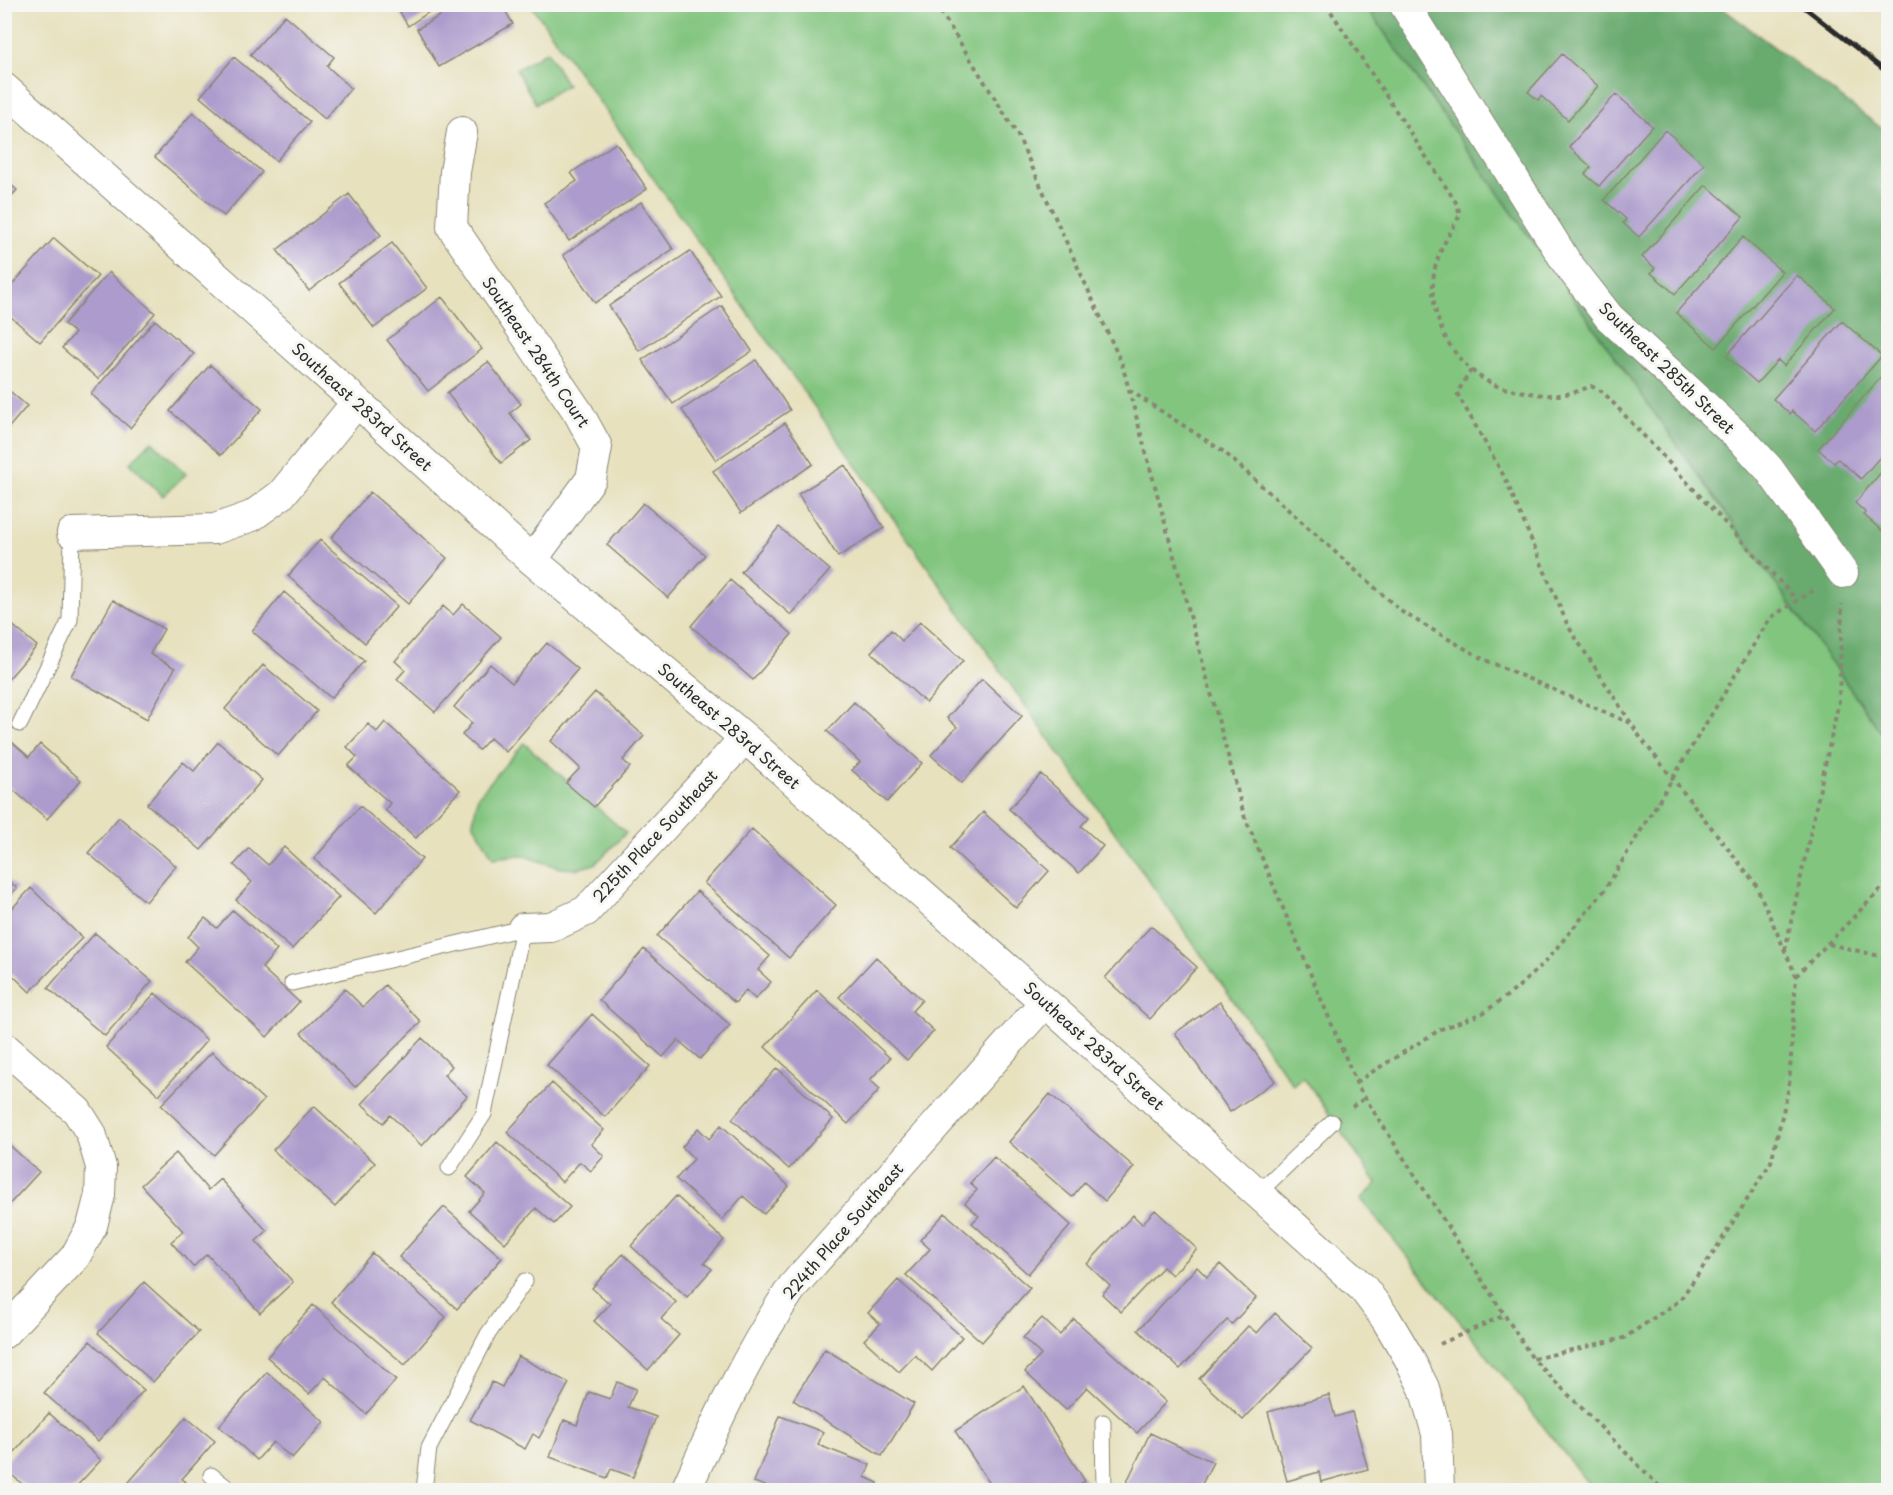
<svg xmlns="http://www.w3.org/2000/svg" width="1893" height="1495" viewBox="0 0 1893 1495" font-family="'Playpen Sans',sans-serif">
  <rect width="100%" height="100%" fill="#f6f6f2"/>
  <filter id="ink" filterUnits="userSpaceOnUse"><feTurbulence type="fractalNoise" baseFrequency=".0167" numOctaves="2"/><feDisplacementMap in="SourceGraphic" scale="12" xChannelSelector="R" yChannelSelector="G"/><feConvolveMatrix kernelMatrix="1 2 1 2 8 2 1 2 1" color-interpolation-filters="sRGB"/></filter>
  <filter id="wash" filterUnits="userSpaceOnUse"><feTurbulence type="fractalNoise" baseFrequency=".008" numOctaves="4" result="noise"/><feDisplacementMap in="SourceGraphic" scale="24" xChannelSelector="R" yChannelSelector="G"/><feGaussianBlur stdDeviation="1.35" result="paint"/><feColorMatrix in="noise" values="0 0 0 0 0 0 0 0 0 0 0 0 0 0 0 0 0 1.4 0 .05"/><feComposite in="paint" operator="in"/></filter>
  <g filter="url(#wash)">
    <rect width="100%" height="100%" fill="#e7e1be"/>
    <!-- green -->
    <path fill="#82c57f" stroke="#567855" stroke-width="1.5" d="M531 5H1365L1888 742V1490H1593L1510 1384 1361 1199 1377 1184 1303 1076 1293 1085Z
      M547 51 567 85 536 104 516 70Z
      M152 441 186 474 163 496 130 463Z
      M524 743 626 833 595 864 576 869 560 868 521 855 493 858 473 822 478 796Z"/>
    <!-- forest -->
    <path fill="#69aa6e" stroke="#4a6a4c" stroke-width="1.5" d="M1365 5H1718L1888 133V742Z"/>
    <g id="blocks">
      <!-- building -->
      <path fill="#ac9bcc" d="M395 4H441L408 26Z
        M458 5H502L513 24 439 67 417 29Z
        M285 15 334 57 327 66 351 88 325 119 250 55Z
        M1562 54 1598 86 1568 120 1541 96 1538 100 1528 92Z
        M234 57 310 122 276 161 200 97Z
        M1616 94 1652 126 1599 186 1585 174 1591 167 1569 147Z
        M193 112 262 172 224 216 155 157Z
        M1665 130 1704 164 1639 237 1623 223 1626 219 1604 200Z
        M616 143 647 189 569 241 544 203 577 181 571 173Z
        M4 179 17 190 4 204Z
        M1706 185 1743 217 1675 294 1651 273 1655 268 1642 257Z
        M349 194 381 235 309 291 277 250Z
        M641 202 673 249 595 303 563 255Z
        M1743 237 1782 272 1716 348 1676 313Z
        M54 238 98 276 40 342 4 311V294Z
        M392 243 427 288 374 328 339 283Z
        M690 251 721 296 639 351 609 306Z
        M109 272 155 313 98 379 62 348 75 333 64 324Z
        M1797 275 1835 308 1784 366 1778 360 1757 383 1726 356Z
        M442 297 482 349 428 391 387 340Z
        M722 306 752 351 673 404 642 360Z
        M155 320 194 354 130 428 91 394Z
        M1842 321 1882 356 1815 431 1792 411 1790 414 1773 399Z
        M756 360 790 410 716 460 682 410Z
        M488 362 521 404 510 413 531 440 501 463 447 393Z
        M210 365 262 409 221 455 170 411Z
        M1888 369V448L1861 479 1838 459 1834 463 1818 449Z
        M5 387 27 406 5 432Z
        M785 423 813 464 741 513 713 471Z
        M1888 464V536L1864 515 1866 513 1855 503Z
        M845 465 884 528 838 557 798 494Z
        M370 492 447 558 408 604 331 538Z
        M643 503 705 555 668 598 607 545Z
        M779 527 830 570 791 615 741 572Z
        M320 540 397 606 365 643 288 576Z
        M730 580 792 634 753 680 691 626Z
        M284 592 364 661 331 698 252 631Z
        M113 600 164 629 150 654 175 668 147 719 71 676Z
        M463 604 501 637 435 712 397 679 405 670 395 661 443 606 453 615Z
        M4 618 37 646 4 684Z
        M920 622 963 661 926 703 871 652 891 630 902 641Z
        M547 643 578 669 506 752 490 738 479 750 462 735 472 723 454 707 490 664 512 683Z
        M263 665 317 711 278 756 225 709Z
        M982 679 1022 716 962 783 931 755 957 727 947 718Z
        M595 692 644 736 623 760 630 767 594 807 566 783 580 768 551 741Z
        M854 702 922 763 887 802 852 770 860 762 827 731Z
        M385 722 460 790 416 838 385 810 390 803 348 766 357 757 347 747 368 724 377 732Z
        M4 735 29 757 40 744 81 780 47 819 4 782Z
        M218 742 262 780 201 850 147 804 183 762 194 771Z
        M1041 774 1089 817 1081 826 1103 846 1079 873 1009 809Z
        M360 806 422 859 376 913 314 859Z
        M983 812 1049 871 1016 908 950 848Z
        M119 817 176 866 146 902 88 853Z
        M752 829 836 905 789 958 704 883Z
        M284 847 339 897 292 949 236 900 252 882 234 865 249 848 268 865Z
        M4 877 17 888 4 902Z
        M31 888 82 938 30 992 4 967V917Z
        M697 891 770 956 758 970 771 982 755 999 746 990 735 1003 657 936Z
        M233 910 277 950 262 968 299 1002 267 1037 185 962 198 947 188 937 205 918 217 928Z
        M1151 926 1197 967 1150 1019 1105 978Z
        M95 933 152 981 105 1036 48 988Z
        M644 949 730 1025 700 1059 678 1040 663 1057 599 1000Z
        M876 957 922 1000 912 1011 934 1031 907 1060 839 997Z
        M385 985 421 1022 355 1087 301 1033 345 989 363 1007Z
        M817 990 890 1058 870 1080 880 1089 848 1124 765 1047Z
        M155 993 207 1040 159 1095 106 1047Z
        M1220 1002 1275 1081 1230 1112 1175 1033Z
        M592 1014 650 1066 605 1117 547 1065Z
        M422 1038 452 1066 444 1075 467 1096 422 1146 390 1115 383 1123 362 1104Z
        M212 1052 264 1100 214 1155 161 1105Z
        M777 1068 833 1119 789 1169 732 1119Z
        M552 1083 604 1130 591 1144 604 1156 591 1171 580 1162 562 1182 507 1132Z
        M1050 1094 1134 1167 1105 1201 1084 1182 1072 1197 1009 1142Z
        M314 1106 375 1163 335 1207 273 1150Z
        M721 1125 789 1186 764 1214 743 1196 722 1220 676 1179 694 1159 682 1147 698 1128 709 1139Z
        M4 1140 39 1172 4 1210Z
        M497 1142 570 1207 554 1224 536 1208 505 1243 469 1211 485 1193 467 1177Z
        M176 1153 208 1190 220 1179 267 1231 256 1241 293 1282 260 1313 207 1254 193 1267 171 1242 183 1231 141 1185Z
        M994 1157 1071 1225 1028 1274 972 1223 979 1216 965 1203 977 1190 970 1183Z
        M676 1196 724 1240 704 1263 712 1269 687 1297 631 1246Z
        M444 1207 502 1258 457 1309 399 1257Z
        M1155 1210 1197 1249 1172 1275 1163 1267 1121 1312 1102 1294 1110 1286 1087 1264 1133 1215 1142 1224Z
        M945 1213 1030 1288 982 1342 906 1275 930 1249 920 1240Z
        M372 1253 446 1317 405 1365 331 1302Z
        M623 1254 676 1302 661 1319 679 1335 648 1370 594 1321 610 1304 592 1288Z
        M1220 1264 1256 1298 1232 1324 1227 1320 1180 1369 1138 1330 1197 1267 1207 1277Z
        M898 1280 962 1337 932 1371 915 1355 899 1372 864 1340 880 1324 868 1313Z
        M144 1282 199 1332 153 1382 98 1333Z
        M313 1305 396 1380 366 1414 325 1377 309 1394 267 1357Z
        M1275 1313 1312 1348 1243 1420 1199 1379 1248 1326 1257 1333Z
        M1042 1318 1060 1335 1074 1319 1166 1402 1137 1433 1087 1387 1066 1410 1025 1372 1041 1355 1023 1338Z
        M90 1341 144 1390 98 1441 44 1393Z
        M825 1349 914 1404 882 1456 793 1400Z
        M518 1356 569 1383 539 1438 533 1434 525 1449 470 1420 492 1382 502 1387Z
        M267 1372 324 1422 292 1458 273 1442 257 1460 219 1426Z
        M617 1382 636 1389 628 1407 656 1417 633 1477 611 1469 607 1478 550 1457 564 1420 577 1425 589 1392 610 1399Z
        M1024 1386 1085 1481 1071 1490H994L955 1431Z
        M1329 1395 1335 1417 1352 1412 1368 1469 1321 1482 1319 1472 1287 1481 1268 1412Z
        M49 1413 101 1460 73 1490H29L5 1469V1463Z
        M780 1416 823 1432 818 1445 870 1465 865 1477 878 1483 875 1490H776L754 1482Z
        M186 1417 215 1441 182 1479 195 1490H122Z
        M1150 1433 1213 1462 1199 1490H1123Z"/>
    </g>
  </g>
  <g filter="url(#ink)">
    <use href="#blocks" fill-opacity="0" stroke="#898674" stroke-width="1.5"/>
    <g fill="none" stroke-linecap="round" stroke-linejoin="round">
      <!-- lane casing -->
      <g stroke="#898674" stroke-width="17">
        <path id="lane" d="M20 724 70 620 72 533
          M292 983 523 928 484 1114 449 1168
          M1258 1193 1332 1122
          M1103 1422 1104 1490
          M211 1475 230 1490
          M424 1490 429 1448 488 1334 525 1281"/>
      </g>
      <!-- street casing -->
      <g stroke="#898674" stroke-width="32">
        <path id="street" d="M1404 4 1567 263 1609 317 1746 444 1769 469 1843 573
          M4 88 357 402 532 560 745 738 1045 1002 1363 1288 1386 1319 1409 1358 1424 1388 1437 1434 1439 1490
          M462 132 455 172 452 227 578 412 597 447 591 479 532 560
          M72 533 215 529 252 516 281 495 357 402
          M523 928 551 927 586 911 745 738
          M4 1047 77 1111 91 1133 101 1167 100 1195 92 1226 75 1257 4 1333
          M686 1490C717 1419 749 1351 793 1286L1045 1002"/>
      </g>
      <!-- path -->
      <path stroke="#898674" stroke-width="4" stroke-dasharray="4.5 4.5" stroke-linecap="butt" d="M936 4 1017 134 1122 364 1244 815 1358 1087 1533 1359
        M1326 4 1457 204 1460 215C1448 237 1434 257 1433 283 1431 325 1457 369 1497 386 1505 389 1515 390 1524 392 1550 397 1566 397 1591 386L1603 392 1797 600
        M1471 370 1457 393 1505 478 1568 626 1640 737 1755 883 1796 976 1789 1087 1771 1162 1714 1252 1679 1301 1624 1338 1533 1359 1663 1490
        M1129 390 1224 452 1402 612 1483 659 1630 723
        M1829 944 1888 958
        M1785 950 1839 701 1842 604
        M1796 976 1888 882
        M1356 1082 1441 1029 1483 1013 1515 990 1545 962 1604 891 1767 623 1773 616 1814 590
        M1352 1107 1365 1098
        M1440 1344 1505 1315"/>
      <!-- lane -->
      <use href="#lane" stroke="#fff" stroke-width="15"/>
      <!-- street -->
      <use href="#street" stroke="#fff" stroke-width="30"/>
      <!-- rail -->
      <path stroke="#2b2b2b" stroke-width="4.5" d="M1800 4 1888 73"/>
    </g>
  </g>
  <g text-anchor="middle" stroke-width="6" stroke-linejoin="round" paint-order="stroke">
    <!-- street labels -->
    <g font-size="16" fill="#2b2b2b" stroke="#f6f6f2">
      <text transform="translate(536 352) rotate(56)" y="6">Southeast 284th Court</text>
      <text transform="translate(1667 368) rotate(44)" y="6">Southeast 285th Street</text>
      <text transform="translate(362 407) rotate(42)" y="6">Southeast 283rd Street</text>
      <text transform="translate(729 726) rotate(41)" y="6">Southeast 283rd Street</text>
      <text transform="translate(655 836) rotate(-47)" y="6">225th Place Southeast</text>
      <text transform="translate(1094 1046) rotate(42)" y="6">Southeast 283rd Street</text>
      <text transform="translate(843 1231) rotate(-49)" y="6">224th Place Southeast</text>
    </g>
  </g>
  <!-- margin -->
  <rect width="1893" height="1495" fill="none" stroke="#f6f6f2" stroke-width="24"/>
</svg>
